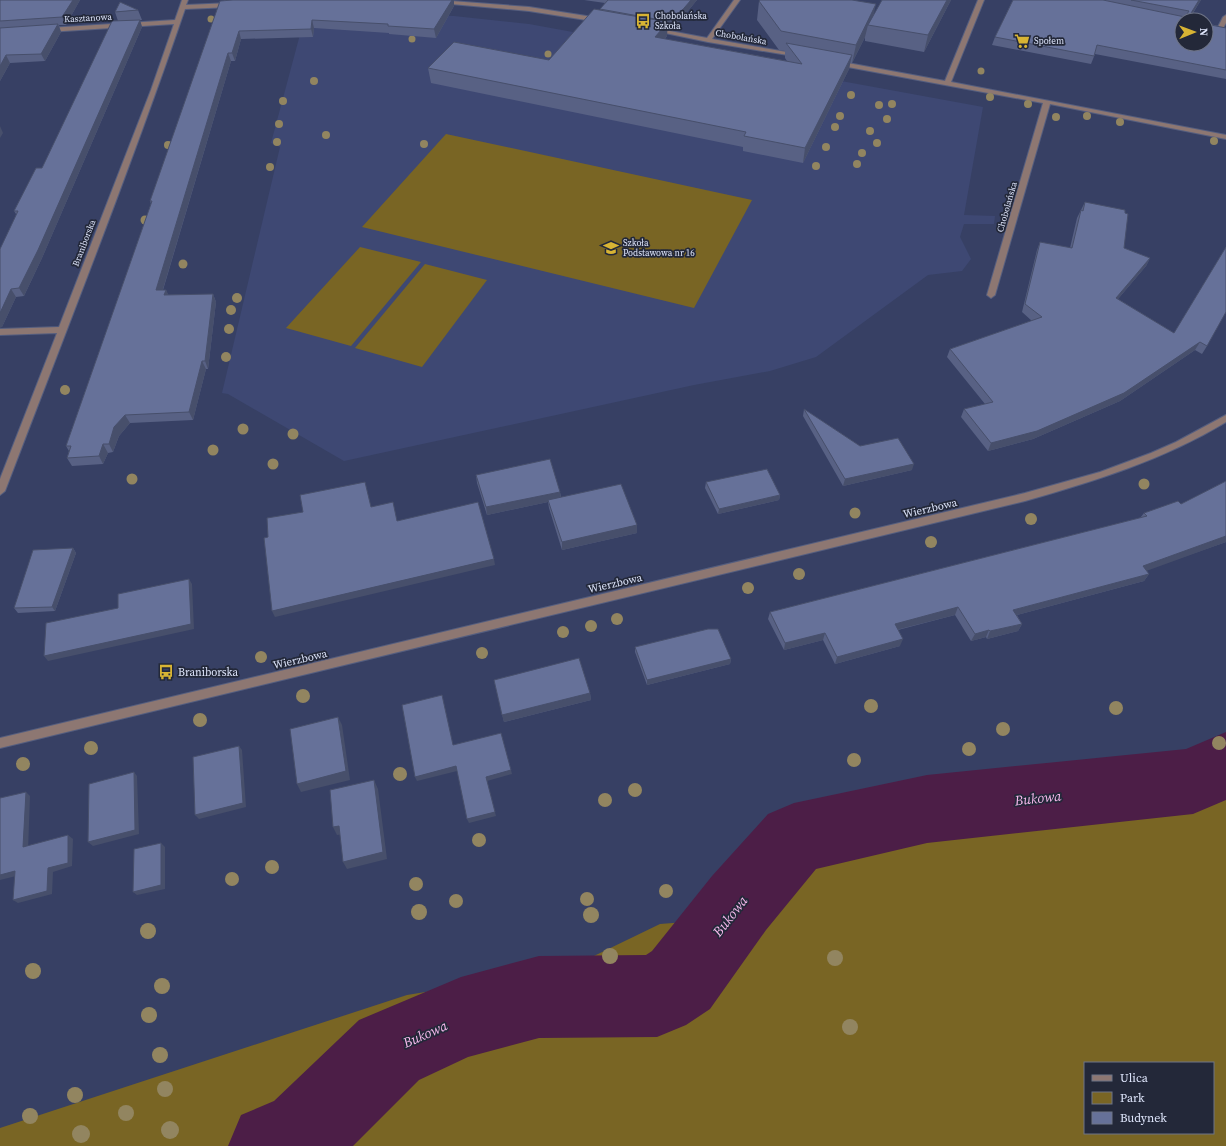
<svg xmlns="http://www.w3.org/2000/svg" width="1226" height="1146" viewBox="0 0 1226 1146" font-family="'Source Serif 4',serif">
  <rect width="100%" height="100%" fill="#374064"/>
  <!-- built -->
  <path fill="#3e4873" d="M306 12 454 16 529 24 983 107 964 215 995 216 994 224H964L960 237 971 259 962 271 928 275 816 357 770 371 694 385 344 461 228 394 222 393 280 147 271 143Z"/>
  <!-- green -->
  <path fill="#796524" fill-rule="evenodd" d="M446 134 752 200 694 308 362 227Z
    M360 247 421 262 351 346 286 328Z
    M425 264 487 280 422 367 355 348Z
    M1226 764V1146H0V1128L407 995 567 969 660 924 738 918 809 850 927 809 1064 792 1193 781ZM1085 1063H1213V1133H1085Z"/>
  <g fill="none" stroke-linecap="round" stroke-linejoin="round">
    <!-- river -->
    <path fill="#4c1e47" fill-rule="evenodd" d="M1226 732V800L1193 814 927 843 816 869 766 930 710 1009 686 1025 657 1037 539 1038 468 1057 419 1080 353 1146H228L241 1115 274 1101 359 1020 461 977 539 956 646 955 652 951 712 876 768 814 794 803 927 775 1186 749Z"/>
    <!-- minor casing -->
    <g stroke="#555e7f" stroke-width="2">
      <path id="minor" d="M182 0H188L186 5 231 3 234 5 231 7 185 9C130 170 66 331 5 491L0 495V479L57 333 0 335V329L59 327 151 90 174 24 48 32 45 30 48 28 175 20Z
        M438 0 529 7 599 18 602 20 599 22 529 11 440 3 438 2Z
        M734 0H740L712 39 798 54 801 56 800 57 708 42 651 30 654 28 707 38Z
        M978 0H984L951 82 1226 135V139L1050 104 995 295 991 298 987 295 1043 103 837 65 834 63 837 61 945 81Z
        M1226 15V23L1222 30 1206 28V24L1218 27 1223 17Z
        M1226 415V422C1163 460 1095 481 1025 501L0 748V738L1025 493 1100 472 1151 453 1176 442Z"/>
    </g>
    <!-- minor -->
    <use href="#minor" fill="#8d7772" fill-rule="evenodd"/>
  </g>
  <!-- trees -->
  <g fill="#928560">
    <circle cx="211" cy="19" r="3.5"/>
    <circle cx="412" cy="39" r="3.5"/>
    <circle cx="548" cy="54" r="3.5"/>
    <circle cx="981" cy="71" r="3.5"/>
    <circle cx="314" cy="81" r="4"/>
    <circle cx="851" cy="95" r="4"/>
    <circle cx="990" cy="97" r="4"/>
    <circle cx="283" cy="101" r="4"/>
    <circle cx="892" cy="104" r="4"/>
    <circle cx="1028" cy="104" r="4"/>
    <circle cx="879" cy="105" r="4"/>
    <circle cx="840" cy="116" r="4"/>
    <circle cx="1087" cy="116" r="4"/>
    <circle cx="1056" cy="117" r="4"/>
    <circle cx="887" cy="119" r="4"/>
    <circle cx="1120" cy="122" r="4"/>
    <circle cx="279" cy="124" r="4"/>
    <circle cx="835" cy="127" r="4"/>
    <circle cx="870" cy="131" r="4"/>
    <circle cx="326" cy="135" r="4"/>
    <circle cx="1214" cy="141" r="4"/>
    <circle cx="277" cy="142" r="4"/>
    <circle cx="877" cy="143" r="4"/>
    <circle cx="424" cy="144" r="4"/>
    <circle cx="168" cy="145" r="4"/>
    <circle cx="826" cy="147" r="4"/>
    <circle cx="862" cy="153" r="4"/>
    <circle cx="857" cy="164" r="4"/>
    <circle cx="816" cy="166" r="4"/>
    <circle cx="270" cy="167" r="4"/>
    <circle cx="145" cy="220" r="4.5"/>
    <circle cx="183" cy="264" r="4.5"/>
    <circle cx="237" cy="298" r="5"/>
    <circle cx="231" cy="310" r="5"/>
    <circle cx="229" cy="329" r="5"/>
    <circle cx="226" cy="357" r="5"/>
    <circle cx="65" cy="390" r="5"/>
    <circle cx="243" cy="429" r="5.5"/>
    <circle cx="293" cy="434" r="5.5"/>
    <circle cx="213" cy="450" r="5.5"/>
    <circle cx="273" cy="464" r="5.5"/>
    <circle cx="132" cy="479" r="5.5"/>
    <circle cx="1144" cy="484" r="5.5"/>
    <circle cx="855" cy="513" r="5.5"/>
    <circle cx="1031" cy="519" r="6"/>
    <circle cx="931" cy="542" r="6"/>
    <circle cx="799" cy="574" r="6"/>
    <circle cx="748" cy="588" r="6"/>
    <circle cx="617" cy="619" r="6"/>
    <circle cx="591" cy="626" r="6"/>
    <circle cx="563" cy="632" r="6"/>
    <circle cx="482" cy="653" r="6"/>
    <circle cx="261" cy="657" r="6"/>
    <circle cx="303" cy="696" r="7"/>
    <circle cx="871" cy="706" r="7"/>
    <circle cx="1116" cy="708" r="7"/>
    <circle cx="200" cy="720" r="7"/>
    <circle cx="1003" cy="729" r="7"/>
    <circle cx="1219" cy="743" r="7"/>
    <circle cx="91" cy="748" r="7"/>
    <circle cx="969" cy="749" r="7"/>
    <circle cx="854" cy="760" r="7"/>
    <circle cx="23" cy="764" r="7"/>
    <circle cx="400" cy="774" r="7"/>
    <circle cx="635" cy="790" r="7"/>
    <circle cx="605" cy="800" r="7"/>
    <circle cx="479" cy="840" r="7"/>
    <circle cx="272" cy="867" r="7"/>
    <circle cx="232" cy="879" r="7"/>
    <circle cx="416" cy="884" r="7"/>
    <circle cx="666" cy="891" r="7"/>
    <circle cx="587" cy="899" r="7"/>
    <circle cx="456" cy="901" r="7"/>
    <circle cx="419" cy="912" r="8"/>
    <circle cx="591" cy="915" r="8"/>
    <circle cx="148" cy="931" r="8"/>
    <circle cx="610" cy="956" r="8"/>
    <circle cx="835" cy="958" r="8"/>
    <circle cx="33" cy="971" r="8"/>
    <circle cx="162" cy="986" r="8"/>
    <circle cx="149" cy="1015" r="8"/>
    <circle cx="850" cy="1027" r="8"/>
    <circle cx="160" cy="1055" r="8"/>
    <circle cx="165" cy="1089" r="8"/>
    <circle cx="75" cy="1095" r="8"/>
    <circle cx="126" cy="1113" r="8"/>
    <circle cx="30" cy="1116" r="8"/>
    <circle cx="170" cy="1130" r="9"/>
    <circle cx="81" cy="1134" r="9"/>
  </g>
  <!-- wall -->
  <path fill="#586184" d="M0 0H80L66 25H59L61 32 45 61 10 63 0 81Z
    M224 0H454V6L436 38 389 34V33L314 28 313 37 241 39 235 61H231L163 290H166L168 295 213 294 216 302 208 369H206L193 420 130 423 119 436 113 452 108 453 103 464 72 466 67 458 69 451 66 446 151 204 150 201Z
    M584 0H697L672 30 667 29V36L665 39 787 61 785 58V51L779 50 757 20 759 1 874 14 951 0 924 52 865 41V37L852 63H850L849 69 803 163 743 151V147L431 83 428 68 549 60 600 10 605 3Z
    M1013 0H1201L1190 18 1182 20 1226 28V79L1095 54 1091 64 992 45 995 37Z
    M138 10 142 20H140L142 27 42 258 24 296 16 297 2 327 16 214 14 211 42 168 118 21 115 12Z
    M1085 202 1125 213 1124 248 1150 258 1146 266 1118 299 1174 333 1226 247 1207 346 1202 354 1195 350 1120 401 1033 439 988 451 961 417 964 409 985 404 947 357 950 349 1032 321 1022 312 1037 250 1040 242 1070 248 1077 218Z
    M804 409 860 446 912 470 843 486 803 416Z
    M476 475 560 492 561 497 637 533 562 550 549 508 548 502 487 515 477 483Z
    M1226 481V542L1146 570 1149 574 1144 581 1017 615 1022 624 1018 631 987 639 986 637 971 641 955 615 898 630 900 646 835 664 823 640 784 650 768 619 770 612 1140 518 1144 513 1181 504Z
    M706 482 780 495 779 500 718 514 705 488Z
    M73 548 76 553 55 611 18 613 14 608Z
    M635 647 731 659 730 664 647 685 635 652Z
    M494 680 590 693 591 700 504 722Z"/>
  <!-- shaded-wall -->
  <path fill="#474f6b" d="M73 0H80L66 25 62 17Z
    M452 0H454V6L436 38 434 29Z
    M691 0H697L672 30V22Z
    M947 0H951L924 52 928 35Z
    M1199 0H1201L1188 20H1187Z
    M876 4 872 23 868 25 865 37 852 63 856 45Z
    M140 20 142 27 42 258 24 296 19 288Z
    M312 20 314 28 313 37 311 29Z
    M668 22 667 36 655 52V37Z
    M58 24 61 32 45 61 41 54Z
    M239 31 241 39 235 61 232 53Z
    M228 53 231 61 160 299 156 290Z
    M6 55 10 63 0 81V66Z
    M852 55 849 69 803 163 805 148Z
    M0 126 3 133 0 138Z
    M1150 258 1146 266 1112 306 1116 298Z
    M11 289 16 297 2 327 0 328V313Z
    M166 290 170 298 164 295Z
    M213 294 216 302 208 369 205 361Z
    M1200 342 1195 350 1120 401 1033 439 988 451 991 443Z
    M202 361 206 369 193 420 189 412Z
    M125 415 130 423 119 436 113 452 109 444 114 427Z
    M103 444 108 453 103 464 99 456Z
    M914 464 912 470 843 486 845 479Z
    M560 492 561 499 548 500V502L487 515 486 507Z
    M780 495 779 500 718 514 719 509Z
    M637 525V533L562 550V542Z
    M1226 536V542L1138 574 1143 566Z
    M73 548 76 553 55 611 52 607Z
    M494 559 495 565 275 617 272 611Z
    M1149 574 1144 581 1009 617 1013 610Z
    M189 579 192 584 194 629 48 661 44 656Z
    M958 607 955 615 892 631 895 624Z
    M1022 624 1018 631 987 639 990 631Z
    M989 630 986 637 971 641 975 634Z
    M825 633 823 640 784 650 785 643Z
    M903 639 900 646 835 664 837 657Z
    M731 659 730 664 647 685V680Z
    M590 693 591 700 504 722 502 715Z
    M338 717 342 725 350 780 301 792 297 784Z
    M239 746 242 750 246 807 199 819 195 815Z
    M456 766 457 771 417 781 415 777Z
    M511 770 512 774 487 781 486 777Z
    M134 772 137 776 139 834 93 846 88 842Z
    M374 780 378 789 387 859 347 869 343 862Z
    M26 792 30 796 28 851 23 847Z
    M495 812 496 816 469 823 467 819Z
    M339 826 344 834 337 835 333 827Z
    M68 835 73 839 72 866 53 872 52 894 18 903 13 900 48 868Z
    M161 843 165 847V889L137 895 133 892Z
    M15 871 20 875 0 880V875Z"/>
  <!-- building -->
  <path fill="#667199" stroke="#474f6b" d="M0 0H73L62 17 0 21Z
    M233 0H452L434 29 388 26V24L312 20 311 29 239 31 232 53H228L156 290H166L164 295 213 294 205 361H202L189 412 125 415 114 427 109 444H103L99 456 67 458 71 446H66L152 201H150L220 1Z
    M608 0H691L672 22 600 9Z
    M760 0H852L876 4 856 45 781 31 759 1Z
    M882 0H947L928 35 868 25Z
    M1013 0H1103L1185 17 1189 11 1131 0H1199L1188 18 1200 20H1182V44H1206V24L1226 28V70L1097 45 1094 56 995 37Z
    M120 2 138 10 115 12Z
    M594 9 668 22 655 37 802 64 786 43 852 55 805 148 744 136 746 132 428 68 454 42 549 60Z
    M140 20 38 250 19 288 11 289 0 313V249L18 211H14L36 168H42L112 21Z
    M58 24 41 54 6 55 0 66V28Z
    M1085 202 1125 210V213L1128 214 1124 248 1150 258 1116 298 1174 333 1226 247V312L1207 346 1200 342 1124 393 1037 431 991 443 964 409 993 402 950 349 1042 317 1025 304 1040 242 1072 248 1081 210 1083 211Z
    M804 409 860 446 898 438 914 464 845 479Z
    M550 459 560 492 486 507 476 475Z
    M767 469 780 495 719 509 706 482Z
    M1226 481V536L1143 566 1149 574 1013 610 1022 624 990 631 989 630 975 634 958 607 895 624 903 639 837 657 825 633 785 643 770 612 1147 516 1144 513 1178 501 1181 504Z
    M365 482 371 507 393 502 397 521 478 502 494 559 272 611 264 538 268 537 267 518 303 512 300 495Z
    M621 484 637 525 562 542 548 500Z
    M73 548 52 607 14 608 33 550Z
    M189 579 191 624 44 656 46 623 118 608V594Z
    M708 629H718L731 659 647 680 635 647Z
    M579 658 590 693 502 715 494 680Z
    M442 695 453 745 501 733 511 770 486 777 495 812 467 819 456 766 415 777 402 705Z
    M338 717 346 771 297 784 290 729Z
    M239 746 243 803 195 815 193 757Z
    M134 772 135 830 88 842 89 784Z
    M374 780 383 852 343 862 339 826 333 827 330 790Z
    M26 792 23 847 68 835V863L48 868 47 891 13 900 15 871 0 875V798Z
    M161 843V885L133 892 134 849Z"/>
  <!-- icons -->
  <defs>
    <g id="bus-bare" transform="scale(1.2)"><path d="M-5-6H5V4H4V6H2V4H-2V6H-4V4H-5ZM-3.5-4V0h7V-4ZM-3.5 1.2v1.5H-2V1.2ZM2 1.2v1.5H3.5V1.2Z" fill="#d8b434" stroke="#232839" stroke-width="2.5" paint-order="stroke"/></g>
    <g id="supermarket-bare" transform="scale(1.2)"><path d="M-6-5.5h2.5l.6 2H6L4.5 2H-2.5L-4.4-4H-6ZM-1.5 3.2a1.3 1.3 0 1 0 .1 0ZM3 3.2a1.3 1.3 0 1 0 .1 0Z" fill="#d8b434" stroke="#232839" stroke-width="2.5" paint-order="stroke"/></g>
    <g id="school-bare" transform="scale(1.2)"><path d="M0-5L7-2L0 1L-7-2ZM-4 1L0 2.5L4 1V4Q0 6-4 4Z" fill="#d8b434" stroke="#232839" stroke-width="2.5" paint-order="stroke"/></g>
  </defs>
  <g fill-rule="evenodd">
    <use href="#bus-bare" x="643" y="21"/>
    <use href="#supermarket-bare" x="1022" y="41"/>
    <use href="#school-bare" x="611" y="248"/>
    <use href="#bus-bare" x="166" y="672"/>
  </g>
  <g text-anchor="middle" stroke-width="3.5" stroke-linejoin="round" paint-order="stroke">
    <!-- far-poi labels -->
    <g font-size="9" fill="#dfe6fc" stroke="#232839" text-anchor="start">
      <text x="655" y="19">Chobolańska<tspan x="655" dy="10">Szkoła</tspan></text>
      <text x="1034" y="44">Społem</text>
      <text x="623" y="246">Szkoła<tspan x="623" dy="10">Podstawowa nr 16</tspan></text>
    </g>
    <!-- far-street labels -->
    <g font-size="9" fill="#dfe6fc" stroke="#232839">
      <text transform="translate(88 18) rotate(-3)" y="3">Kasztanowa</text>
      <text transform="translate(741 37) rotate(10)" y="3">Chobolańska</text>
      <text transform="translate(1007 207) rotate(-74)" y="3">Chobolańska</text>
      <text transform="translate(84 243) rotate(-69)" y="3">Braniborska</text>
    </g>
    <!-- street labels -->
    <g font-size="11" fill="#dfe6fc" stroke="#232839">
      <text transform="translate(930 508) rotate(-13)" y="4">Wierzbowa</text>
      <text transform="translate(615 583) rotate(-13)" y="4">Wierzbowa</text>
      <text transform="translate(300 659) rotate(-13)" y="4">Wierzbowa</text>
    </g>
    <!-- poi labels -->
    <g font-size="11" fill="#dfe6fc" stroke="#232839" text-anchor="start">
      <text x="178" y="676">Braniborska</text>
    </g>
    <!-- near-water labels -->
    <g font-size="14" font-style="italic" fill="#f8baee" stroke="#232839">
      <text transform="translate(1038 798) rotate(-6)" y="5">Bukowa</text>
      <text transform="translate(730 916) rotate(-52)" y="5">Bukowa</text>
      <text transform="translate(425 1034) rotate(-24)" y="5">Bukowa</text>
    </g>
  </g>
  <!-- legend -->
  <rect x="1084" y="1062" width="130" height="72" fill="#232839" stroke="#6e7487"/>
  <rect x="1092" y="1075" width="20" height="6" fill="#8d7772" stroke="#6e7487"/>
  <text x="1120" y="1082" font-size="12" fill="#dfe6fc">Ulica</text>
  <rect x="1092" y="1092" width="20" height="12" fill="#796524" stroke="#6e7487"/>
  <text x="1120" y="1102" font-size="12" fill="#dfe6fc">Park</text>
  <rect x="1092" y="1112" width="20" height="12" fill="#667199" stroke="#6e7487"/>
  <text x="1120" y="1122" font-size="12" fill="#dfe6fc">Budynek</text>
  <!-- north arrow -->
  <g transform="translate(1194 32) rotate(89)"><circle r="19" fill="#232839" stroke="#6e7487"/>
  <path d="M0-3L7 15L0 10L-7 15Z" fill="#d8b434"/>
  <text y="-6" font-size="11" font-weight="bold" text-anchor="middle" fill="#dfe6fc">N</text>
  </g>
</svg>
